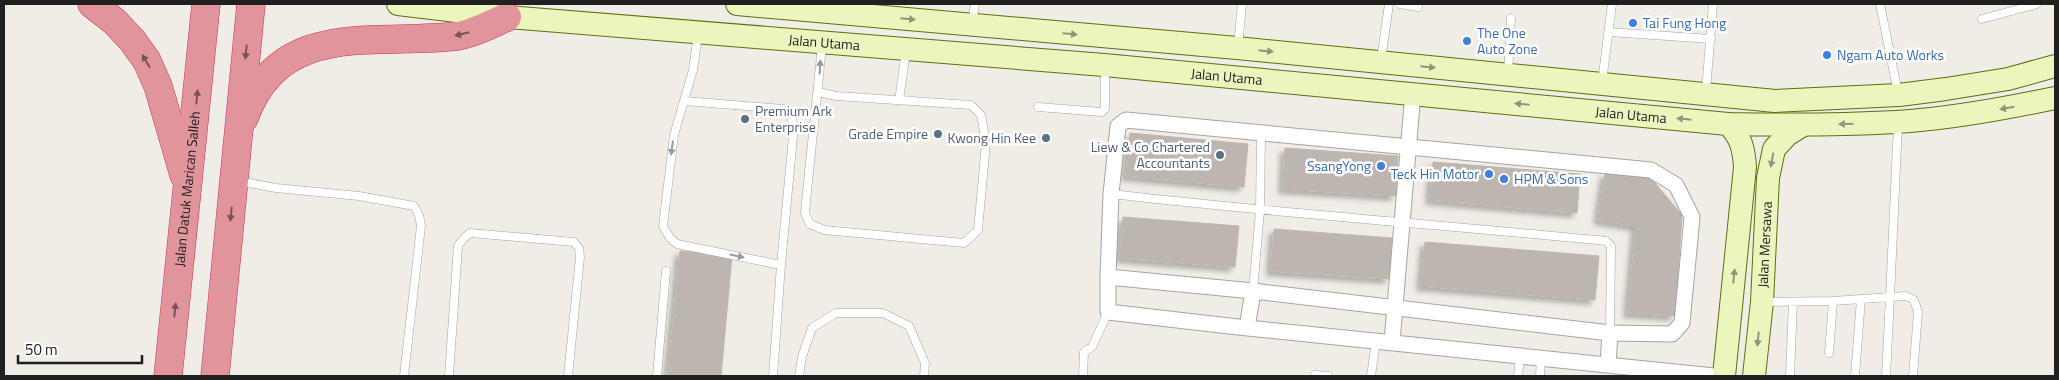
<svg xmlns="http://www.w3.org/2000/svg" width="2059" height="380" viewBox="0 0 2059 380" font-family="'Titillium Web',sans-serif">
  <defs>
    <filter id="shadow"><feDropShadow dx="-4.5" dy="4.5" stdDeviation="2.5" flood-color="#0004"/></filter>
  </defs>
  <rect width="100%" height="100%" fill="#f0ede7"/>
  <!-- building -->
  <path fill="#bdb6b0" stroke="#c0b6aa" filter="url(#shadow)" d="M1130 133 1248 144 1244 187 1126 176Z
    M1285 148 1398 156 1396 196 1283 189Z
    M1433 162 1580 174 1577 213 1430 200Z
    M1605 173 1651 178 1682 215 1675 316 1628 313 1636 226 1598 220Z
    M1123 217 1239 226 1235 267 1120 258Z
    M1274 229 1392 238 1389 279 1271 271Z
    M1425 242 1599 256 1595 300 1421 286Z
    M680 251 732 256 721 376H668Z"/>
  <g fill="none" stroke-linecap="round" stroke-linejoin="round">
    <!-- lane casing -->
    <g stroke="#a4a4a4" stroke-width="9">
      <path id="lane" d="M1400 4 1418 7
        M1880 4 1898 93
        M1982 19 2037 4
        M972 23 975 4
        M1609 32 1711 39
        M698 34 693 70 674 135 663 226 670 238 677 244 781 265
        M1238 46 1242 4
        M1381 60 1389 4
        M1508 74 1511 18
        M1602 82 1612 4
        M1706 91 1713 4
        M818 92 836 96 971 105 981 115 986 143 978 230 964 243 824 230 810 224 805 213C810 157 817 101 822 44
        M685 101 783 109 791 116 794 126 781 265 773 376
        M899 101 906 51
        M1038 107 1102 112 1105 109V68
        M238 181 276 188 359 196 414 206 419 215 421 226 404 376
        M1111 194C1276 213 1441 225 1606 241L1611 246 1610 333
        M1253 291 1260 211 1261 133
        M1764 302 1833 301 1890 297 1898 124
        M1829 353 1833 301
        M1315 375 1328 376
        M449 376 458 246 463 239 470 233 574 242 579 248 580 257 568 376
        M657 376 666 271
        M799 376 802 357 812 328 836 313H883L909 326 925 363 924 376
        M1083 376 1084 352 1092 347 1108 312
        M1371 376 1376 341
        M1518 376 1520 357
        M1540 376 1541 358
        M1790 376 1793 302
        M1855 376 1861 299
        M1886 376 1890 297 1906 296 1914 300 1918 312 1913 376"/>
    </g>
    <!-- street casing -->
    <g stroke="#a4a4a4" stroke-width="17">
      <path id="street" d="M1126 120 1651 170 1676 185 1692 217 1682 323 1672 334 1610 333 1253 291 1108 277 1111 194 1118 126Z
        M1108 277V312L1238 327 1714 376
        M1247 328 1253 291
        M1392 342 1413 93
        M1608 365 1610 333"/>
    </g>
    <!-- secondary casing -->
    <g stroke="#5c700d" stroke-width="24">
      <g id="secondary">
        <path id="s1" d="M398 4 507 17 1104 65 1728 124C1784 125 1840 125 1896 122 1949 119 2003 109 2055 98"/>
        <path d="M737 4 1237 48 1775 101 1899 95 1946 89 2008 79 2055 66"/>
        <path d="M1724 376 1745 167C1744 149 1741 137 1728 124"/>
        <path id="s2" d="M1754 376 1762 302 1768 178 1774 149 1787 135 1803 125"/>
      </g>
    </g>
    <!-- highway casing -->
    <g stroke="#cf3259" stroke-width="29">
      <g id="highway">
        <path d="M92 4 114 21 132 40 147 61 158 86 184 175"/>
        <path d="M244 118C280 18 376 46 458 36 475 33 492 24 507 17"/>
        <path id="s3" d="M168 376 206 4"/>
        <path d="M215 376 251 4"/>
      </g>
    </g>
    <!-- lane -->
    <use href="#lane" stroke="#fff" stroke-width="8"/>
    <!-- street -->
    <use href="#street" stroke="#fff" stroke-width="15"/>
    <!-- secondary -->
    <use href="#secondary" stroke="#edf5bf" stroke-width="22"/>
    <!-- highway -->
    <use href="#highway" stroke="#e1949b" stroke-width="28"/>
  </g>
  <!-- one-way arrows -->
  <defs><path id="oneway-solid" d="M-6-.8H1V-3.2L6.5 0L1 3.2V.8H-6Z" transform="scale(1.25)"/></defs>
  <g fill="#919577">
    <use href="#oneway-solid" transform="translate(908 19) rotate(5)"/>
    <use href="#oneway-solid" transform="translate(1070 34) rotate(5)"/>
    <use href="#oneway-solid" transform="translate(1266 51) rotate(6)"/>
    <use href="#oneway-solid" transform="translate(1428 67) rotate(6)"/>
    <use href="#oneway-solid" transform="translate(1522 104) rotate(-175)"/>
    <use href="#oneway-solid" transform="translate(2007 108) rotate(170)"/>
    <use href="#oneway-solid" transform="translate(1684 119) rotate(-174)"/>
    <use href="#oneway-solid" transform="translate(1846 124) rotate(178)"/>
    <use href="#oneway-solid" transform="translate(1772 160) rotate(101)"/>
    <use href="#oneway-solid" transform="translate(1734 276) rotate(-84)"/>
    <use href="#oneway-solid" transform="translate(1758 339) rotate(96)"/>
  </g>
  <g fill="#775457">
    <use href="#oneway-solid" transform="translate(462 34) rotate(167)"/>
    <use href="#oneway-solid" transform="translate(246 52) rotate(96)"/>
    <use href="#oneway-solid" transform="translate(146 61) rotate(-120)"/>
    <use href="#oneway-solid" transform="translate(197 97) rotate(-84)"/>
    <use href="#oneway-solid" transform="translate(231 214) rotate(96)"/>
    <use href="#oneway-solid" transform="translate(175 310) rotate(-84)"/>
  </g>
  <g fill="#9b9b9b">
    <use href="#oneway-solid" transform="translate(820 67) rotate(-87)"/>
    <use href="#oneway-solid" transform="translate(672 148) rotate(98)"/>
    <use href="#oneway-solid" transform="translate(737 256) rotate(11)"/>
  </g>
  <!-- markers -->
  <g fill="#3f7fe0" stroke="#fff" stroke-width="2">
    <circle cx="1633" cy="23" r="5"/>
    <circle cx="1467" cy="41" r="5"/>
    <circle cx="1827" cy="55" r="5"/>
    <circle cx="1381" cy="166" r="5"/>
    <circle cx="1489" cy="174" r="5"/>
    <circle cx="1504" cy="179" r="5"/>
  </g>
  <g fill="#5c6f8a" stroke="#fff" stroke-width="2">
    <circle cx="745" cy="119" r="5"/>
    <circle cx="938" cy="134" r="5"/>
    <circle cx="1046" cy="138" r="5"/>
    <circle cx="1220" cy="155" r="5"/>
  </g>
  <g text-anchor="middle" stroke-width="5" stroke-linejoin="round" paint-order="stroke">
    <!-- shop labels -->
    <g font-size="14" fill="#366cbe" stroke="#fff" text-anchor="start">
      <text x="1643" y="28">Tai Fung Hong</text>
      <text x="1477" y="38">The One<tspan x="1477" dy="16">Auto Zone</tspan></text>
      <text x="1837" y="60">Ngam Auto Works</text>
      <text x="1371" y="171" text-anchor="end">SsangYong</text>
      <text x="1479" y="179" text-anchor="end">Teck Hin Motor</text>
      <text x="1514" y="184">HPM &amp; Sons</text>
    </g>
    <!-- street labels -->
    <g font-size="14" fill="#202020" stroke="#fff">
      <text dy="5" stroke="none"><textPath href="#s1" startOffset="428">Jalan Utama</textPath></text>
      <text dy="5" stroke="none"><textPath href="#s1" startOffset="832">Jalan Utama</textPath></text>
      <text dy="5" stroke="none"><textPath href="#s1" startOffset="1238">Jalan Utama</textPath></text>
      <text dy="5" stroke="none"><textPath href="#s3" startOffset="188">Jalan Datuk Marican Salleh</textPath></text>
      <text dy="5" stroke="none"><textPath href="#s2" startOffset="132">Jalan Mersawa</textPath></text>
    </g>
    <!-- service labels -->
    <g font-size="14" fill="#4e5e75" stroke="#fff" text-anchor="end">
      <text x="755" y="116" text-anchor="start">Premium Ark<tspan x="755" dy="16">Enterprise</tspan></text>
      <text x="928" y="139">Grade Empire</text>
      <text x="1036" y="143">Kwong Hin Kee</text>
      <text x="1210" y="152">Liew &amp; Co Chartered<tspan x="1210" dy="16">Accountants</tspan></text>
    </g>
  </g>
  <!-- border -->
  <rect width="2059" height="380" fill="none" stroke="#202020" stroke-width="10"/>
  <!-- scale -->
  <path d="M18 355v8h124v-8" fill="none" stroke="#202020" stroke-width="2.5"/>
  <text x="25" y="355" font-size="15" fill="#202020" stroke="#ffffff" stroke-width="4" paint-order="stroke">50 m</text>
</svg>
